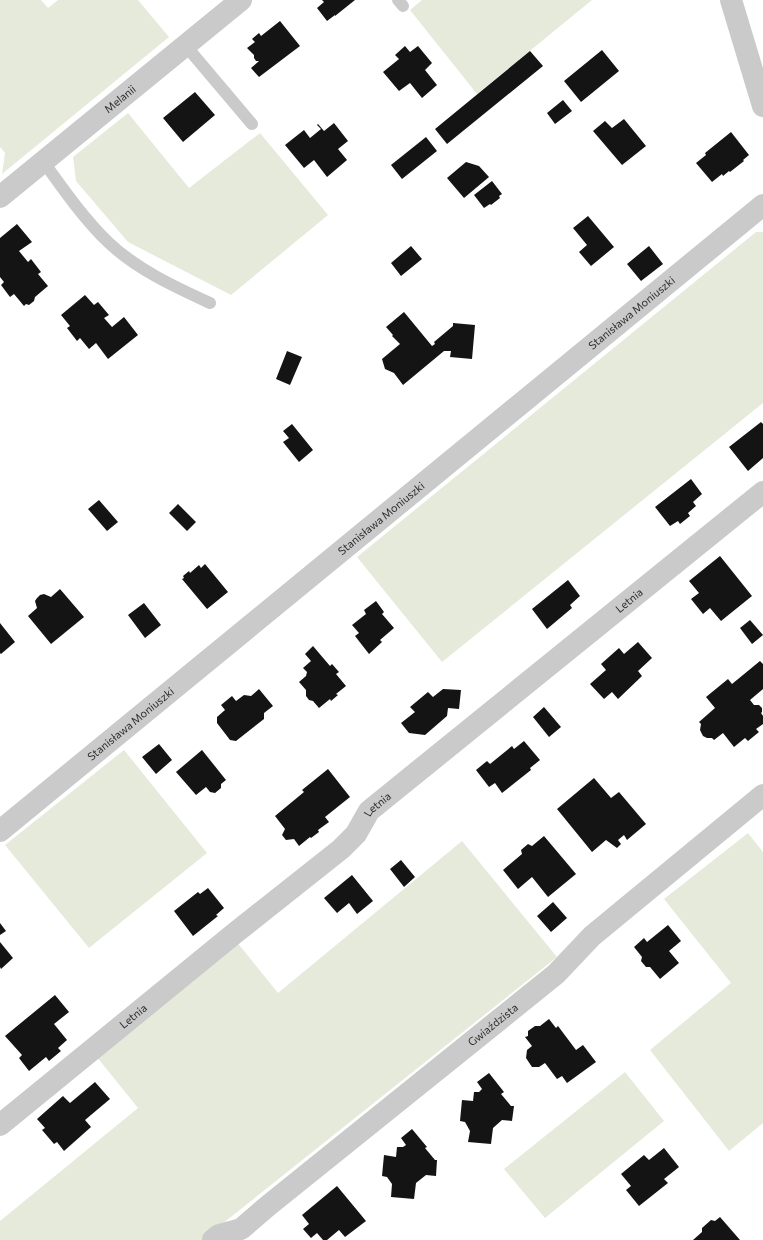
<svg xmlns="http://www.w3.org/2000/svg" width="763" height="1240" viewBox="0 0 763 1240" font-family="Commissioner,sans-serif">
  <rect width="100%" height="100%" fill="#fff"/>
  <!-- green -->
  <path fill="#e6eadb" d="M0 0H41L48 8 58 0H138L169 37 2 174 5 153 0 147Z
    M422 0H592L477 94 410 10Z
    M128 113 189 188 260 133 328 215 231 295 128 242 76 181 73 157Z
    M756 232H763V403L442 662 357 557Z
    M124 750 207 853 89 948 5 845Z
    M748 833 763 852V1123L729 1151 650 1050 731 983 664 899Z
    M462 841 557 957 202 1240H0V1221L138 1108 96 1056 236 941 278 993Z
    M625 1072 664 1121 545 1218 504 1169Z"/>
  <!-- building -->
  <path fill="#141414" d="M322 0H355L335 16V15L327 21 317 8 324 2Z
    M280 21 300 46 259 77 251 68 259 61H256L254 58V55L247 48 255 42 252 39 259 33 261 36Z
    M405 46 410 52 418 46 432 63 425 70 437 85 422 98 410 83 399 91 383 72 399 59 395 55Z
    M602 50 619 71 581 102 564 81Z
    M530 51 543 66 447 144 435 129Z
    M195 92 215 115 183 142 163 118Z
    M563 100 572 111 555 124 547 113Z
    M624 119 646 146 622 165 593 131 605 121 612 128Z
    M334 123 348 141 338 149 347 160 327 177 314 160 304 168 285 145 304 130 310 138 321 129 317 125 318 124 324 131Z
    M731 132 749 155 743 160 744 161 730 172 729 171 723 176 722 174 712 182 696 163 706 155 705 153Z
    M426 137 437 151 402 179 391 165Z
    M466 162 479 166 489 177 464 198 447 178Z
    M492 181 502 194 499 196 500 198 491 205 490 204 484 208 474 195Z
    M588 216 614 247 591 266 579 252 587 245 573 228Z
    M17 224 32 242 19 251 28 262 31 259 41 272 38 274 48 286 35 297 34 301 29 305 26 304 24 306 14 294 10 297 1 285 4 282 0 277V238Z
    M411 246 422 259 401 276 391 263Z
    M649 246 663 264 641 281 627 264Z
    M85 295 94 305 98 302 109 315 104 318 112 327 124 317 138 335 108 359 96 343 89 349 80 338 77 341 67 328 70 326 61 315Z
    M404 312 432 346 435 344 434 342 453 326V323L475 325 472 359 450 357 451 351H444L403 385 394 373 385 369 382 359 400 344 392 336 393 335 386 327Z
    M287 351 302 357 290 385 276 379Z
    M761 422 763 424V458L748 471 729 447Z
    M292 424 313 450 299 462 283 442 289 438 283 431Z
    M691 479 702 494 693 502 696 506 688 513 690 516 680 524 678 521 670 526 655 507Z
    M99 500 118 522 107 531 88 509Z
    M178 504 196 522 187 531 169 513Z
    M720 556 752 596 721 621 710 608 703 614 691 599 699 593 689 581Z
    M205 564 228 592 207 609 182 579 184 578 183 576 189 571 190 573 199 565 201 568Z
    M568 580 580 596 570 605 572 608 547 629 532 609Z
    M60 589 84 617 51 644 28 616 37 608 35 601 37 598 40 595 44 594 51 597Z
    M376 601 384 612 382 614 394 628 380 640 382 642 369 654 355 636 359 633 352 625 366 614 364 610Z
    M144 603 161 625 145 638 128 615Z
    M750 620 763 635 752 644 740 628Z
    M0 623 15 642 1 654 0 653Z
    M638 642 652 658 638 671 642 676 618 699 612 692 604 699 590 684 606 670 601 664 619 648 624 654Z
    M313 646 330 666 332 664 339 672 336 674 346 686 336 694 338 695 331 701 330 699 319 708 313 701 309 700 306 696V690L299 682 306 676 307 672 303 668 311 661 305 654Z
    M760 661 763 664V689L750 700 754 705H759L762 708V712L761 713 763 716V724L756 729 759 732 748 741 745 738 734 747 723 733 714 740 712 738H707L703 736 700 730 701 724 699 722 715 708 706 697 728 679 732 684Z
    M259 689 273 706 264 713V719L236 741 230 740 217 723V717L225 710 221 705 232 696 236 701 244 695 251 696Z
    M443 689 461 690 459 709 448 708 447 716 425 735 409 733 401 723 415 712 410 707 428 692 433 697Z
    M544 707 561 727 549 737 533 717Z
    M524 741 540 760 530 768 531 770 502 793 495 783 489 787 476 770 487 761 490 764 512 746 514 749Z
    M159 744 172 760 156 774 142 757Z
    M202 750 226 780 221 784V788L215 793 210 792 206 787 196 795 176 772Z
    M328 769 350 797 325 817 329 822 318 830 319 832 311 838 310 837 299 846 294 839 286 840 282 835 285 829 275 816 304 792 302 790Z
    M594 778 611 798 619 792 646 824 627 840 624 835 618 840 621 844 617 848 606 840 592 852 557 809Z
    M544 836 576 874 548 897 532 877 518 889 503 870 522 854 521 850 528 844 532 846Z
    M401 860 415 877 404 887 390 869Z
    M352 875 373 901 357 914 349 903 337 913 324 898Z
    M208 888 224 908 216 915 218 916 193 936 174 911 198 892 200 894Z
    M553 902 567 918 551 932 537 916Z
    M0 923 6 931 0 935Z
    M668 925 681 941 669 951 679 963 660 979 650 967H646L641 961 642 957 634 947 644 938 647 942Z
    M0 942 13 958 1 969 0 967Z
    M55 995 69 1012 54 1024 67 1040 58 1048 61 1051 49 1061 46 1057 29 1071 19 1058 22 1055 5 1036Z
    M549 1019 556 1028 558 1026 576 1050 583 1045 596 1062 567 1083 562 1076 557 1079 545 1063 539 1067H532L526 1058 527 1050 532 1046 525 1037 528 1036V1031L535 1026H540Z
    M489 1073 504 1092 501 1094 511 1106H514L512 1121 502 1120 493 1128 491 1144 468 1142 470 1131 465 1122 460 1121 462 1100 473 1101 474 1092H479L482 1089 477 1082Z
    M95 1082 110 1099 85 1120 91 1127 64 1151 57 1142 54 1144 42 1130 45 1128 37 1119 63 1096 70 1103Z
    M412 1129 427 1147 425 1148 435 1160H437L436 1176 426 1175 416 1183 414 1199 391 1197 392 1184 387 1177 382 1176 384 1155 396 1157 397 1147H403L406 1145 401 1138Z
    M664 1148 679 1167 664 1179 668 1183 639 1206 626 1190 631 1186 621 1174 644 1155 649 1160Z
    M337 1186 366 1221 345 1237 339 1230 327 1240H323L317 1233 311 1238 303 1229 309 1224 302 1215Z
    M720 1217 740 1240H693L702 1232V1228L711 1220 715 1221Z"/>
  <g fill="none" stroke-linecap="round" stroke-linejoin="round">
    <!-- service -->
    <path stroke="#cacaca" stroke-width="12" d="M398 0 403 6
      M186 46 252 124
      M43 161C63 189 84 219 108 242 136 269 175 287 210 303"/>
    <!-- minor -->
    <g stroke="#cacaca" stroke-width="22">
      <path d="M731 0 763 106"/>
      <path id="s1" d="M0 197 241 0"/>
      <path id="s2" d="M0 831 763 205"/>
      <path id="s3" d="M0 1125 235 933 341 849 356 834 369 811 763 492"/>
      <path id="s4" d="M213 1240 219 1235 241 1229 269 1205 556 974 592 936 763 795"/>
    </g>
  </g>
  <g text-anchor="middle" stroke-width="4" stroke-linejoin="round" paint-order="stroke">
    <!-- street labels -->
    <g font-size="11" fill="#2d2d2d" stroke="#fff">
      <text dy="4" stroke="none"><textPath href="#s1" startOffset="155">Melanii</textPath></text>
      <text dy="4" stroke="none"><textPath href="#s2" startOffset="817">Stanisława Moniuszki</textPath></text>
      <text dy="4" stroke="none"><textPath href="#s2" startOffset="493">Stanisława Moniuszki</textPath></text>
      <text dy="4" stroke="none"><textPath href="#s3" startOffset="821">Letnia</textPath></text>
      <text dy="4" stroke="none"><textPath href="#s2" startOffset="169">Stanisława Moniuszki</textPath></text>
      <text dy="4" stroke="none"><textPath href="#s3" startOffset="497">Letnia</textPath></text>
      <text dy="4" stroke="none"><textPath href="#s3" startOffset="172">Letnia</textPath></text>
      <text dy="4" stroke="none"><textPath href="#s4" startOffset="355">Gwiaździsta</textPath></text>
    </g>
  </g>
</svg>
